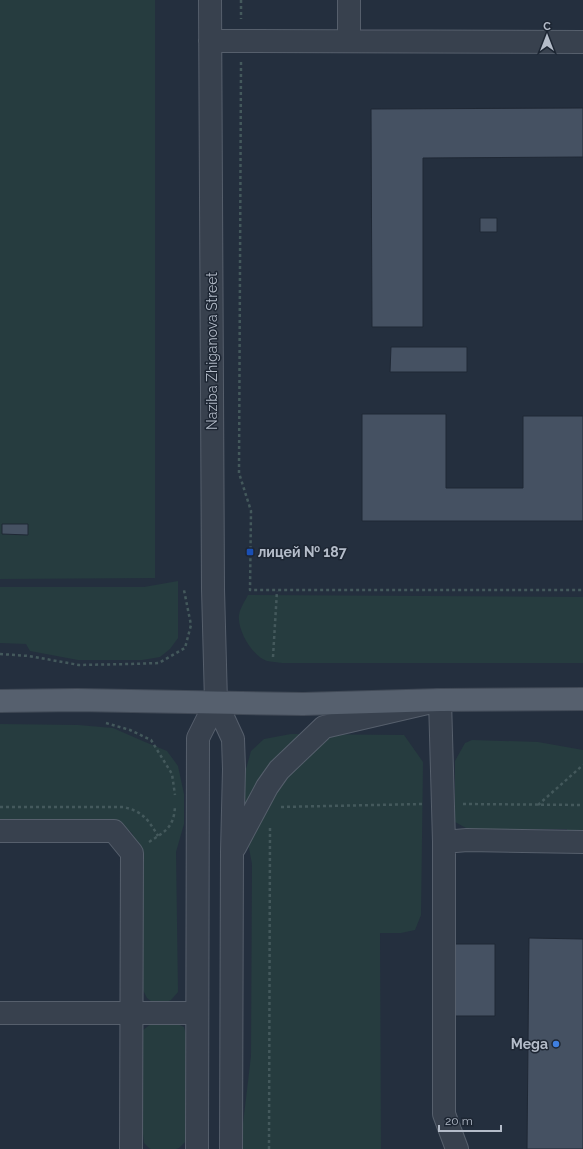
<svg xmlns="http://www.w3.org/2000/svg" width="583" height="1149" viewBox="0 0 583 1149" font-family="Raleway,sans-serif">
  <rect width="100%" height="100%" fill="#242f3e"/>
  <!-- green -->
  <path fill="#263c3f" d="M0 0H155V578L0 579Z
    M178 581V638L170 649 160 657 142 660H78L30 651 26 644 0 643V587H144Z
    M248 595 583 597V663H282C277 662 271 662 267 661 252 656 237 630 239 615 240 608 245 601 248 595Z
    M0 724 78 725 113 728 145 742 167 751 178 766 184 794V824L176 852 178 992 171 1000 161 1004 152 1002 147 998 141 986V855L132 833 117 822H0Z
    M291 734 404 735 423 762 421 915 415 930 401 933H380L381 1149H240L251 1056 252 864 243 817 241 787 251 751 264 739Z
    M472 740 538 742 583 750V834H567V829H468L455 822V761L465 743Z
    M152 1023 178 1024 184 1027 186 1034V1141L179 1148 176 1149H151L149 1148 144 1143 142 1126V1031Z"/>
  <!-- building -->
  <path fill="#455162" stroke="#1f2835" d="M583 108V157L423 158V327H372L371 109Z
    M480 218H497V232H480Z
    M391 347H467V372H390Z
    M362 414H446V488H523V416H583V521H362Z
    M2 524H28V535L2 534Z
    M529 938 583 939V1149H527Z
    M452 944H495V1016H452Z"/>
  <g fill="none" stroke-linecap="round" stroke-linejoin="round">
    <!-- minor casing -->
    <g stroke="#565f6c" stroke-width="24">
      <path id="minor" d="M210 0 213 589 216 702 233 739 234 769 232 852 231 1149
        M210 41 583 42
        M349 41V0
        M0 831H114L132 853 131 1149
        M444 842 467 840 583 842
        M235 847 267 787 279 770 324 727 440 700 444 842V1114L457 1149
        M0 1013H197
        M197 1149 198 738 216 702"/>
    </g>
    <!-- major casing -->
    <g stroke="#414a57" stroke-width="24">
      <path id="major" d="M0 701 77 700 303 704 440 700 583 699"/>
    </g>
    <!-- path -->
    <path stroke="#44595c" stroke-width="2.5" stroke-dasharray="3 3" stroke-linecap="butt" d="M241 0V19
      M241 62 239 473 251 511 250 590H583
      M0 654 29 656 79 665 129 664 159 663 185 648 191 625 184 590
      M273 657 277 591
      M106 723 130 730 151 740 172 774 175 795
      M463 804 583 805
      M538 805 583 765
      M0 807H123C142 811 148 819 158 836
      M281 807 422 804
      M149 842C166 831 174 827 175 806
      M269 1149 270 827"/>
    <!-- minor -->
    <use href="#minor" stroke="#38414e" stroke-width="22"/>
    <!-- major -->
    <use href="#major" stroke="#56606e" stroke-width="22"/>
  </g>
  <!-- markers -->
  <rect fill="#1a4fb4" stroke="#1d2633" stroke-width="1.5" x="246" y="548" width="8" height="8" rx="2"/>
  <circle fill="#3f7fe0" stroke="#1d2633" stroke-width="1.5" cx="556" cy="1044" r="4"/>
  <g text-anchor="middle" stroke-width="3" stroke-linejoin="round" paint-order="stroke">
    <!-- street labels -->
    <g font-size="14" fill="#b4bcc9" stroke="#1d2633">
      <text transform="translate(212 351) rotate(-90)" y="5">Naziba Zhiganova Street</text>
    </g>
    <!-- poi labels -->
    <g font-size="14" font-weight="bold" fill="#b4bcc9" stroke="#1d2633" text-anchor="start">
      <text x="258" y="557">лицей № 187</text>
      <text x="548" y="1049" text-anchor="end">Mega</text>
    </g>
  </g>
  <!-- north arrow -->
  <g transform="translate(547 36)" stroke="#1d2633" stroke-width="3" paint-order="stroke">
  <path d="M0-3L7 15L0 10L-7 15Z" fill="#b4bcc9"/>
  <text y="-6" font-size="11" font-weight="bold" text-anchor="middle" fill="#b4bcc9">С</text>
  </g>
  <!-- scale -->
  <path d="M439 1125v6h62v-6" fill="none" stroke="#b4bcc9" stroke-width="2"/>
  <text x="445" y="1125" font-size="12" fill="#b4bcc9" stroke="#1d2633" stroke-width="3" paint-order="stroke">20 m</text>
</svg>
